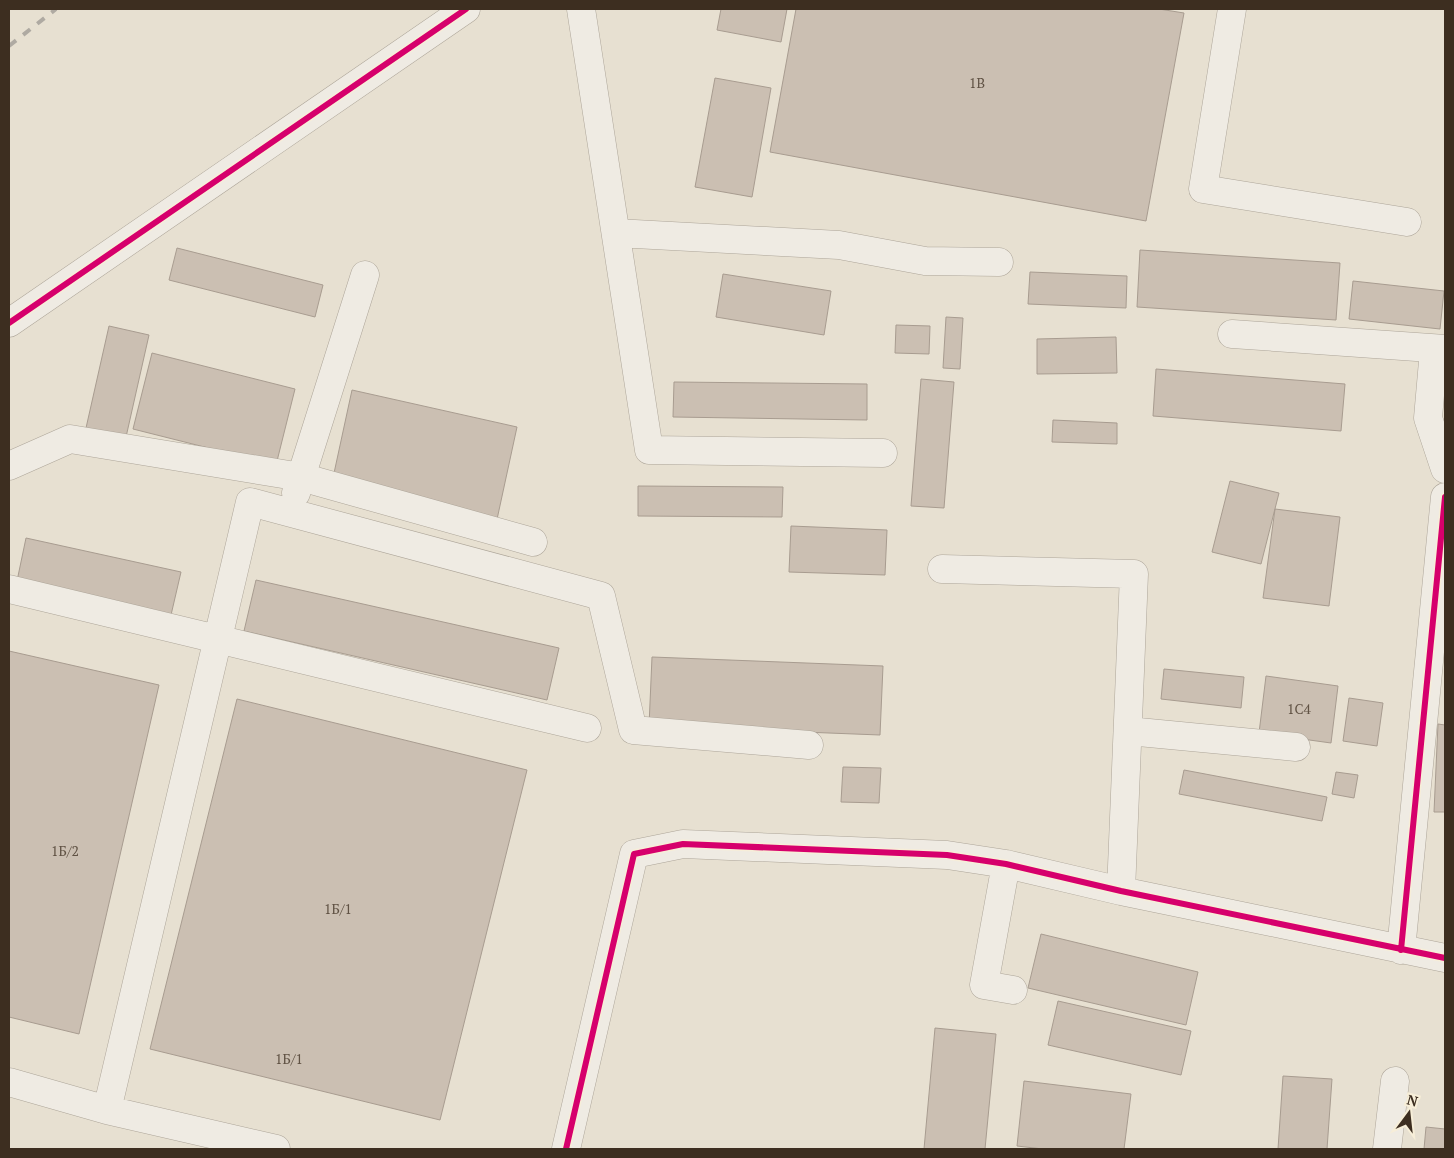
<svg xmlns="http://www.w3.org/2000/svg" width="1454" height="1158" viewBox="0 0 1454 1158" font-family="'PT Serif',serif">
  <rect width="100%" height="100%" fill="#e7e0d1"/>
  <!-- building -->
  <path fill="#cbbfb2" stroke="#a89c90" d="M721 9H787L781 42 717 30Z
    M796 9H1159L1184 13 1146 221 770 152Z
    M715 78 771 88 752 197 695 187Z
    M177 248 323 285 315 317 169 280Z
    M1140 250 1340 263 1336 320 1137 307Z
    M1030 272 1127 276 1126 308 1028 304Z
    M723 274 831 291 824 335 716 317Z
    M1353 281 1444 291 1440 329 1349 319Z
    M946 317 963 318 960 369 943 368Z
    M896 325 930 326 929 354 895 353Z
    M109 326 149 335 126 437 86 428Z
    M1116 337 1117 373 1037 374V339Z
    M152 353 295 389 276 465 133 429Z
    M1156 369 1345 384 1341 431 1153 416Z
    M921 379 954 382 944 508 911 506Z
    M674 382 867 384V420L673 417Z
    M352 390 517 427 496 524 331 487Z
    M1053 420 1117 423V444L1052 442Z
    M1230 481 1279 493 1261 564 1212 552Z
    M638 486 783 487 782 517 638 516Z
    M1275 509 1340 517 1329 606 1263 598Z
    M791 526 887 530 885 575 789 572Z
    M26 538 181 572 171 615 17 581Z
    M256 580 559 648 547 700 244 631Z
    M9 651 159 685 79 1034 9 1017Z
    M652 657 883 666 880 735 649 726Z
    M1164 669 1244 677 1241 708 1161 699Z
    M1266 676 1338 686 1331 743 1259 733Z
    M1349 698 1383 703 1377 746 1343 741Z
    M237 699 527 770 440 1120 150 1049Z
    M1438 724 1445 725V812H1434Z
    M843 767 881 768 879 803 841 802Z
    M1184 770 1327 797 1322 821 1179 794Z
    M1336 772 1358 775 1354 798 1332 794Z
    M1041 934 1198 972 1186 1025 1028 988Z
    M1058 1001 1191 1031 1181 1075 1048 1045Z
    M935 1028 996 1034 985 1149H924Z
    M1283 1076 1332 1079 1327 1149H1278Z
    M1024 1081 1131 1094 1124 1149H1043L1017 1146Z
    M1426 1127 1445 1129V1149H1424Z"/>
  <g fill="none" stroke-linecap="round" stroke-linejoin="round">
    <!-- minor casing -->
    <g stroke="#ada599" stroke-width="29">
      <path id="minor" d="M581 9 649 450 883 453
        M1232 9 1203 189 1407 222
        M616 233 839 245 925 261 999 262
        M9 323 466 9
        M1232 334 1445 349
        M1434 350 1428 418 1445 469
        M9 466 70 439 301 477 533 542
        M296 493 365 275
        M942 569 1134 574 1121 891
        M9 589 587 728
        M1128 731 1296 747
        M1006 864 984 985 1013 990
        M1401 950 1445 497
        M9 1082 107 1110 276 1149
        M107 1110 250 502 601 596 633 730 809 745
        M566 1149 634 854 683 844 947 855 1006 864 1121 891 1445 958
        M1387 1149 1395 1081"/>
    </g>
    <!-- minor -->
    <use href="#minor" stroke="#efebe3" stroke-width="28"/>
    <!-- rail -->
    <path stroke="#afaaa2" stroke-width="4" stroke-dasharray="9 9" stroke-linecap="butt" d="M9 46 56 9"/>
    <!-- cycleway casing -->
    <g stroke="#f7eed8" stroke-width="9">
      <path id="cycleway" d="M9 323 466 9
        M1401 950 1445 497
        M566 1149 634 854 683 844 947 855 1006 864 1121 891 1445 958"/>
    </g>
    <!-- cycleway -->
    <use href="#cycleway" stroke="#d6006c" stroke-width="6"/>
  </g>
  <g text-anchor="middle" stroke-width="4" stroke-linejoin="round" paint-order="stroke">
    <!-- number labels -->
    <g font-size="14" fill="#605244">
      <text x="977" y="88">1В</text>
      <text x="1299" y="714">1С4</text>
      <text x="65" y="856">1Б/2</text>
      <text x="338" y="914">1Б/1</text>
      <text x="289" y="1064">1Б/1</text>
    </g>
  </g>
  <!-- border -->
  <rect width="1454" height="1158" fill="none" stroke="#3d2e20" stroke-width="20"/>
  <!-- north arrow -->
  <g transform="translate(1409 1113) rotate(15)" stroke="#f7eed8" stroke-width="4" paint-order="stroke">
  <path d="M0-4L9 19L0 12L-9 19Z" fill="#3d2e20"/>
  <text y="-8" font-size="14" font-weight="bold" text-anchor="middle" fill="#3d2e20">N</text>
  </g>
</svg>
